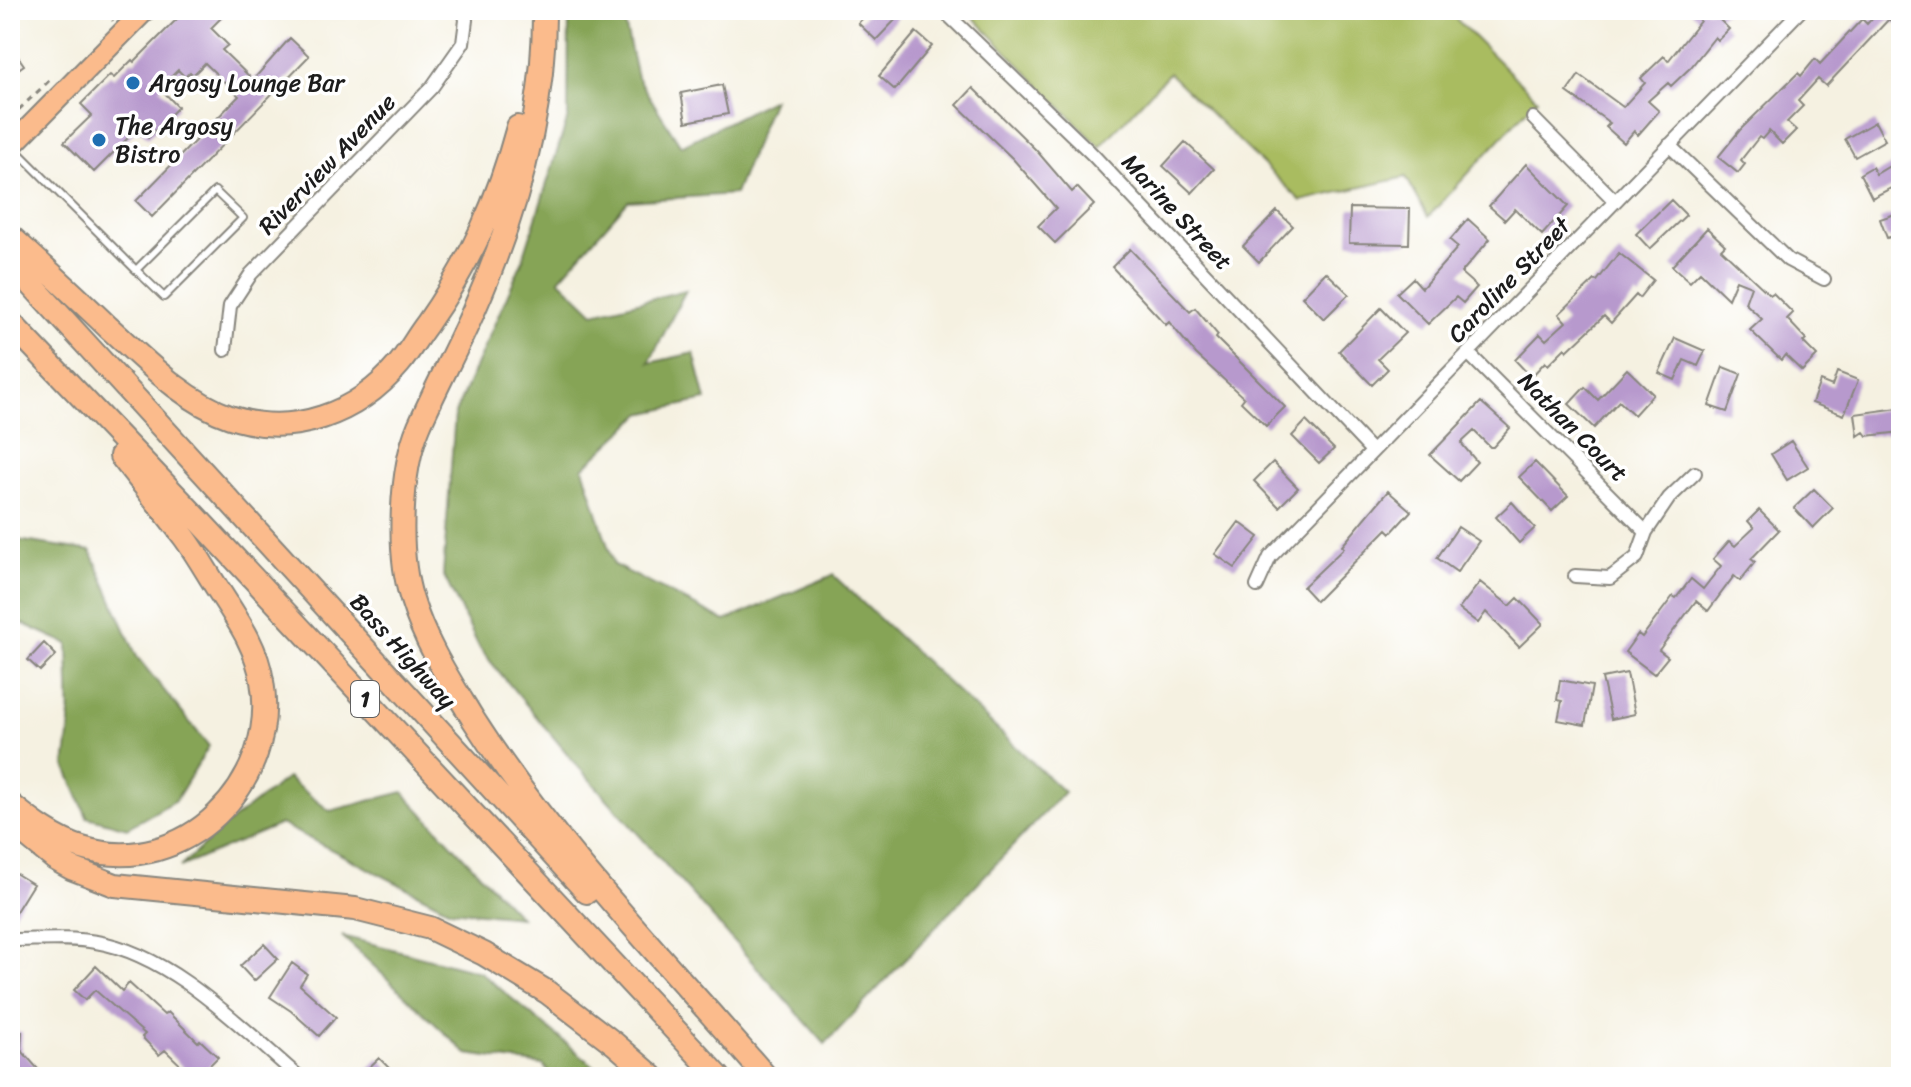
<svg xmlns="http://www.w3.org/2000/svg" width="1911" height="1087" viewBox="0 0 1911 1087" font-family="Sriracha,sans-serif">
  <rect width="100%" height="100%" fill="#fff"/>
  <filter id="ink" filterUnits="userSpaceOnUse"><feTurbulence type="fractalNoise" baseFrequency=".0125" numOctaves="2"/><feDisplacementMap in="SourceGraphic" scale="16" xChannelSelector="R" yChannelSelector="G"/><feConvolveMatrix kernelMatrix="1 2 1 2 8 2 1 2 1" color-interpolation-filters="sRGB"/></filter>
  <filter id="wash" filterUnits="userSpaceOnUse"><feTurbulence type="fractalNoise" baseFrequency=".006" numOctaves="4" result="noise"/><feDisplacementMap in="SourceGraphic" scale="32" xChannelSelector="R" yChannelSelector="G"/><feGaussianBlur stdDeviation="1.8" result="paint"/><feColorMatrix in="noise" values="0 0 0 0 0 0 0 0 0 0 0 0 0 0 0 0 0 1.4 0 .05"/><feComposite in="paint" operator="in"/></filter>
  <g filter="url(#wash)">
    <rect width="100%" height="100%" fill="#f5f1e1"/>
    <!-- green -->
    <path fill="#a9bc60" stroke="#626c3e" stroke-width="2" d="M966 10H1447L1537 99 1428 217 1406 177 1301 201 1169 73 1100 147Z"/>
    <!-- forest -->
    <path fill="#86a456" stroke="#516039" stroke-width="2" d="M569 10H622L637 77 681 146 773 99 735 194 628 201 559 279 594 313 686 290 649 363 694 353 706 400 641 414 583 468 614 565 725 621 833 575 1064 792 825 1044 575 763 480 649 443 574 455 413 522 262 568 117Z
      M10 539 91 551 137 657 209 746 176 800 127 828 87 817 65 765 70 728 68 644 10 618Z
      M287 778 330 811 403 792 520 917 450 910 281 824 180 867 223 827Z
      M342 936 480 972 607 1077H552L543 1065 467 1054Z"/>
    <g id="blocks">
      <!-- building -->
      <path fill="#b799cd" d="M186 10H229L211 28 228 45 222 50 253 80 290 38 309 56 152 217 136 201 239 96 205 63 193 75 190 72 185 77 178 70 160 88 178 107 148 138 138 128 94 172 64 142 92 115 81 104 110 75 114 78 132 60 134 62Z
        M871 10H892L899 16 876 40 858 23Z
        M1690 10H1727L1718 18 1729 29 1718 40 1715 37 1691 67 1671 86 1668 83 1648 101 1659 111 1638 135 1634 131 1624 143 1606 127 1610 123 1567 92 1579 75 1623 107 1645 83 1641 78 1664 56 1668 61 1700 21Z
        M1879 10H1901V16L1894 24 1889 19 1826 86 1818 79 1798 101 1803 106 1787 122 1796 130 1782 144 1769 131 1762 139 1759 137 1741 160 1745 164 1738 173 1718 157 1740 130 1798 73 1801 76 1815 59 1820 64 1862 19 1867 24Z
        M916 32 932 46 895 90 879 76Z
        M10 45 24 65 10 75Z
        M722 85 728 114 686 122 681 93Z
        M973 88 1036 150 1072 192 1077 187 1094 205 1055 243 1038 226 1056 208 1013 159 957 105Z
        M1875 122 1885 140 1855 157 1845 139Z
        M1185 142 1214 169 1192 193 1163 166Z
        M1526 164 1568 206 1542 235 1515 209 1505 220 1489 206Z
        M1893 164 1901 183 1872 198 1860 174 1872 167 1876 174Z
        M1671 200 1686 215 1650 249 1636 234Z
        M1350 208 1410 209 1409 244 1349 243Z
        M1277 211 1293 226 1259 262 1243 246Z
        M1901 212V257L1890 237 1887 238 1880 219Z
        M1468 219 1490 239 1461 273 1477 287 1463 303 1456 297 1428 324 1397 293 1413 278 1422 288 1458 247 1450 240Z
        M1707 228 1725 245 1721 249 1770 295 1773 293 1793 313 1787 319 1806 339 1803 342 1817 356 1802 371 1785 355 1781 360 1750 330 1762 319 1745 303 1751 286 1736 280 1728 299 1700 272 1690 282 1672 266Z
        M1130 249 1190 312 1195 308 1218 335 1216 338 1285 407 1266 426 1241 402 1244 398 1196 354 1169 322 1166 325 1112 267Z
        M1619 253 1653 280 1639 298 1636 295 1611 323 1604 316 1567 351 1565 348 1548 365 1545 362 1531 377 1515 360 1540 334 1546 340 1566 322 1559 314 1595 280 1597 281Z
        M1326 272 1349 294 1324 319 1302 297Z
        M1381 308 1405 333 1378 359 1388 369 1372 385 1339 351Z
        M1675 338 1705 351 1698 366 1684 360 1675 380 1659 373Z
        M1723 367 1741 374 1727 412 1709 406Z
        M1627 369 1653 394 1634 415 1619 401 1594 428 1569 404 1585 387 1598 400Z
        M1837 372 1858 380 1844 415 1812 403 1820 381 1832 386Z
        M1481 402 1510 428 1493 447H1490L1474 431 1461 443 1477 462 1459 481 1430 455Z
        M1899 408 1901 432 1867 436 1864 432 1858 436 1855 414Z
        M1306 421 1334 449 1319 463 1292 436Z
        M1791 441 1808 467 1787 480 1771 454Z
        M1273 462 1298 488 1279 507 1254 481Z
        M1535 462 1568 496 1552 511 1519 477Z
        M1814 489 1833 508 1813 528 1794 508Z
        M1388 491 1411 511 1391 533 1387 529 1316 601 1303 587 1344 548 1342 546Z
        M1512 502 1535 528 1519 543 1496 517Z
        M1759 510 1779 530 1751 559 1755 562 1740 581 1734 576 1708 611 1696 601 1659 650 1668 657 1654 674 1625 652 1638 634 1642 637 1673 596 1676 598 1691 579 1703 589 1721 566 1713 559 1729 541 1735 546 1754 528 1748 521Z
        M1239 522 1259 537 1235 568 1215 554Z
        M1458 527 1479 541 1457 572 1437 558Z
        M1480 582 1510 606 1518 598 1543 624 1519 647 1486 612 1478 623 1459 609Z
        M44 643 56 655 40 671 28 660Z
        M1627 673 1635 714 1611 719 1602 678Z
        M1560 680 1592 686 1585 725 1558 720 1562 701 1557 700Z
        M10 870 33 884 10 921Z
        M264 944 278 959 254 981 240 966Z
        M292 963 307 974 300 985 336 1017 319 1036 291 1011 270 997Z
        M96 966 122 991 129 983 164 1015 168 1012 198 1042 200 1040 218 1057 198 1077H193L165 1050 159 1055 142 1037 145 1034 95 990 85 1000 74 990Z
        M10 1031 22 1032 21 1050 45 1077H16L10 1071Z
        M379 1058 398 1077H359Z"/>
    </g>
  </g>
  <g filter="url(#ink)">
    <use href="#blocks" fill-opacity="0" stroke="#88867e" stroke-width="2"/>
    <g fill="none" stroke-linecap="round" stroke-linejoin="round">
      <!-- service casing -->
      <g stroke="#88867e" stroke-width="10">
        <path id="service" d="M14 148 136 270 215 191 243 218 164 297 136 270"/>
      </g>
      <!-- minor casing -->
      <g stroke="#88867e" stroke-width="16">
        <path id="minor" d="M943 10 1092 154 1371 450
          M1533 118 1615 201
          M1669 145 1788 260 1824 279
          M225 350 230 306 251 274 432 87 463 43 466 20 464 10
          M1469 354 1646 532
          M1575 576 1610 578 1637 557 1646 532 1669 498 1695 473
          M1257 586 1270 557 1801 10
          M10 940C39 940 68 937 96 942 171 954 242 1028 299 1077"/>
      </g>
      <!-- trunk casing -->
      <g stroke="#88867e" stroke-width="24">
        <path id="trunk" d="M10 147 145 10"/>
      </g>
      <!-- motorway casing -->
      <g stroke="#88867e" stroke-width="26">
        <path id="motorway" d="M544 10C545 112 515 217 474 310 457 349 436 387 419 426 400 471 397 553 412 600 425 643 450 681 473 719 556 849 666 961 766 1077
          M10 236C43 266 76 296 108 327 145 360 182 400 230 417 293 438 357 414 399 364 409 352 417 337 427 324 471 261 498 201 518 127
          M10 261 587 892
          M10 322 196 517 719 1077
          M10 804C32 822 55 840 82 848 184 880 280 782 262 681 257 648 239 622 221 594 209 576 198 556 185 538 164 510 142 483 121 456
          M10 822 55 859 71 868 115 885 355 909 430 928 484 954 547 992 615 1044 653 1077"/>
      </g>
      <!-- path -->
      <path stroke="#88867e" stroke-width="3" stroke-dasharray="6 6" stroke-linecap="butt" d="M106 10 113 21
        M10 118 51 79"/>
      <!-- service -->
      <use href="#service" stroke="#fff" stroke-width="6"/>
      <!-- minor -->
      <use href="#minor" stroke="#fff" stroke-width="12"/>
      <!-- trunk -->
      <use href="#trunk" stroke="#fbbb8c" stroke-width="20"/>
      <!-- motorway -->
      <use href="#motorway" stroke="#fbbb8c" stroke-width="22"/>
    </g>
  </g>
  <!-- markers -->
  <g fill="#1f6fb2" stroke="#fff" stroke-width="3">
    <circle cx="133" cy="83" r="8"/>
    <circle cx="99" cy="140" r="8"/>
  </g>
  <g text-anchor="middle" stroke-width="7" stroke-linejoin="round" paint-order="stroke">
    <!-- shield labels -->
    <rect fill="#fff" stroke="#606060" stroke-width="2" x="351" y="681" width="28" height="36" rx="6"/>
    <g font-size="22" font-weight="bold" fill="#1c1c1c">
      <text x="365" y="707">1</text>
    </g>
    <!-- poi labels -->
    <g font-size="24" fill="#1c1c1c" stroke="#fff" text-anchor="start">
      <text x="149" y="91">Argosy Lounge Bar</text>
      <text x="115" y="134">The Argosy<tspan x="115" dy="28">Bistro</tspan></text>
    </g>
    <!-- street labels -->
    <g font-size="24" fill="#1c1c1c" stroke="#fff">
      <text transform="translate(327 164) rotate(-46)" y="8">Riverview Avenue</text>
      <text transform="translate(1177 212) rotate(47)" y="8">Marine Street</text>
      <text transform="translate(1509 280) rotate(-46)" y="8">Caroline Street</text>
      <text transform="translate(1573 427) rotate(45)" y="8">Nathan Court</text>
      <text transform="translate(403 651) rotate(48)" y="8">Bass Highway</text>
    </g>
  </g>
  <!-- margin -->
  <rect width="1911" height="1087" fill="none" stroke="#fff" stroke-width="40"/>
</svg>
